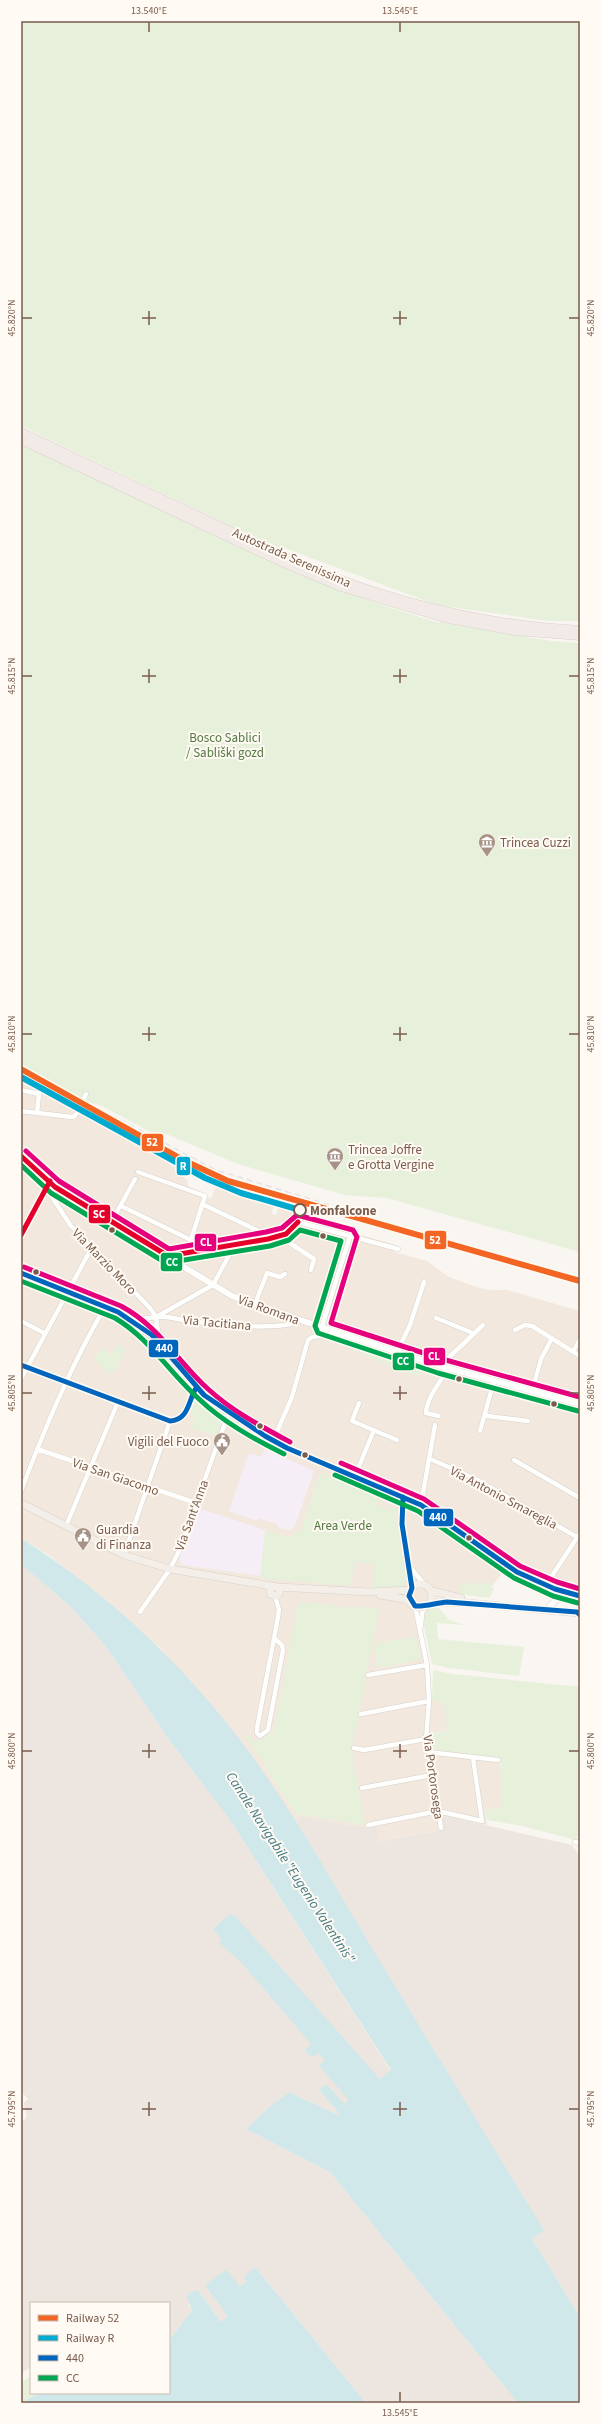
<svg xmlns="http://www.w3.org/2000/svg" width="601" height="2424" viewBox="0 0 601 2424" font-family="'Source Sans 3',sans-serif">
  <rect width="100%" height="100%" fill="#f9f5f0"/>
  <!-- residential -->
  <path fill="#f2e8de" d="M21 1075 81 1107 80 1112 155 1154 174 1167 188 1181V1186L208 1197 211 1198 218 1183 274 1202 272 1214 276 1215 278 1208 316 1219 315 1222 396 1245 394 1252 427 1261 449 1277 473 1286 489 1290H507L580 1311V1590L545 1580 510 1563 493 1585 477 1582 474 1585 462 1583 459 1594 437 1592 430 1607 415 1611 432 1700 442 1701 445 1709 449 1731 433 1733 500 1757 502 1807 485 1810 487 1825 442 1815 444 1830 379 1841 377 1826 368 1828 302 1817 301 1824 297 1826 270 1782 216 1710 159 1647 96 1592 47 1554 21 1538Z"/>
  <!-- industrial -->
  <path fill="#ede5e0" d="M21 1564 71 1607 108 1649 167 1737 228 1817 391 2071 380 2079 377 2076 345 2105 326 2084 319 2090 339 2113 338 2115 289 2092 267 2109 246 2129 330 2172 518 2403H366L255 2267 244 2277 247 2282 240 2287 205 2285 228 2316 221 2322 198 2290 189 2305 192 2311 169 2340V2303H31V2367L21 2373V2123L27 2117 24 2103 28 2099 21 2091Z
    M442 1815 572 1845 580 1857V2317L532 2239 543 2230 297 1826 300 1824 297 1819 302 1817 368 1828 377 1826 380 1841 444 1830Z"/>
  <!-- education -->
  <path fill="#f6eef6" d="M265 1449 314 1471 295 1526 290 1530 279 1528 277 1524 258 1518 257 1521 229 1511 249 1453 261 1457Z
    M198 1508 265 1530 261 1576 182 1565 179 1558Z"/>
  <!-- green -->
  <path fill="#e7f0db" d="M21 21H580V621H549L437 605 282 547 280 549 21 426Z
    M21 444 300 575 367 600 432 621 552 641 580 643V1252L387 1198 345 1195 238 1164 164 1133 162 1138 102 1106 85 1101 21 1064Z
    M334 1338 342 1341 343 1339 423 1366 418 1377 327 1339Z
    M118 1344 126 1350 113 1375 102 1369 104 1367 94 1360 102 1348 111 1354Z
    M196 1396 223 1413 224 1417 217 1436 192 1428 194 1421 191 1416 193 1415 191 1408Z
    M320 1473 380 1498 377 1505 387 1509 397 1508 398 1514 396 1513 406 1580 404 1587 372 1588 375 1564 356 1562 350 1586 260 1578 265 1530 288 1537 301 1530Z
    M477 1582 493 1585 491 1587 494 1589 489 1598 459 1594V1585L462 1583 474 1585Z
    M298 1602 333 1605 341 1608 344 1606 379 1609 352 1751 365 1825 296 1814 266 1769V1765L244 1737 248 1734 254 1742 273 1732 270 1751Z
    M437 1606 449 1620 465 1625 437 1623 438 1639 524 1647 519 1676 449 1668 432 1664 424 1626V1617L427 1610Z
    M416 1636 420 1660 378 1668 373 1644Z
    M433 1670 453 1674 580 1687V1831L576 1840 522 1826 487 1820 485 1810 502 1807 500 1757 432 1750V1733L448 1731 442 1702 432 1700Z
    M31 2376V2393L40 2394 28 2399 26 2403H21V2383Z"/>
  <!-- water -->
  <path fill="#d0e8ea" d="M21 1538C120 1601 206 1686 271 1783 307 1836 339 1893 372 1948 429 2042 486 2136 544 2230L532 2239 580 2317V2403H518L330 2172 246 2129 267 2109 289 2092 338 2115 339 2113 319 2090 326 2084 345 2104 349 2100 319 2066 325 2061 318 2053 312 2058 305 2050 311 2044 240 1961 219 1943 222 1939 213 1929 230 1914 236 1917 380 2079 391 2070 228 1817 167 1737 108 1649 71 1607 21 1564Z
    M255 2267 366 2403H26L28 2399 40 2393H169V2340L192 2311 187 2296 191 2292 198 2290 221 2322 228 2316 205 2285 226 2270 240 2286 247 2282 244 2277Z"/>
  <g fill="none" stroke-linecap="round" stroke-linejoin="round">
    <!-- street casing -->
    <g stroke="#d7d1cb" stroke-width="5.5">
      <path id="street" d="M21 1090 39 1094 37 1113
        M83 1100 86 1094
        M21 1111 72 1117 75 1116 80 1107
        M138 1172 205 1196 186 1255
        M55 1187 52 1197 71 1226 150 1308 156 1317 160 1344
        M202 1204 263 1233 268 1239
        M121 1206 191 1240
        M111 1223 135 1179
        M21 1235 50 1181
        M279 1236 314 1259 311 1270
        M174 1256 268 1239 286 1234 298 1222 398 1249
        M255 1304 267 1273 280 1277 285 1274
        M156 1317C169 1315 177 1320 189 1321 210 1324 285 1332 300 1320
        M436 1318 473 1333
        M132 1320 156 1317 213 1285 234 1246
        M21 1321 44 1333
        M145 1329 157 1325
        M515 1330 525 1325 532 1326 580 1356
        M319 1336 341 1335
        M397 1352 410 1325 424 1282
        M573 1352 580 1339
        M21 1365 170 1421C191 1423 186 1400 196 1388
        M440 1366 483 1325
        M21 1379 92 1247
        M532 1391 541 1359 552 1338
        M359 1403 352 1421 397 1440
        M485 1413 487 1416 528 1421
        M439 1416 426 1413C427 1396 441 1382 448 1368
        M480 1431 494 1381
        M273 1441 292 1397 308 1340 312 1337 319 1336 350 1236
        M37 1449 196 1503
        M430 1459 476 1479 577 1537
        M514 1460 580 1498
        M355 1476 374 1430
        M21 1491C45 1428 71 1365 105 1307
        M421 1505 435 1425
        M66 1526 118 1402
        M124 1555 170 1421
        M410 1567 424 1584
        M546 1585 580 1533
        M415 1606 427 1665 429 1701 426 1739 441 1828
        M140 1612 170 1569 179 1551 229 1412
        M421 1626 422 1613 426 1606
        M274 1638 282 1645 283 1650 268 1730 260 1736 257 1733V1728L278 1617 279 1610 275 1596
        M368 1675 427 1665
        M361 1714 429 1701
        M354 1748 364 1750 426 1739
        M428 1752 498 1760
        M362 1788 432 1775
        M368 1825 438 1811 482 1821 473 1758
        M575 1842 580 1843"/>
    </g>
    <!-- secondary casing -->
    <g stroke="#d9d2cb" stroke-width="7">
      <path id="secondary" d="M21 1156 55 1187 168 1256H174L179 1264 232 1296 300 1320 440 1366 580 1404
        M21 1273 118 1312 152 1335 204 1395 265 1436 287 1448 421 1505 517 1572 555 1589 580 1596
        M403 1497 402 1524 412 1588
        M550 1606 557 1599 555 1589"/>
    </g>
    <!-- primary casing -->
    <g stroke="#dad1cc" stroke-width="8">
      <path id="primary" d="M21 1503 124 1555 170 1569 278 1587 369 1592 410 1590
        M408 1596a12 12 0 1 1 24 0a12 12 0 1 1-24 0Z
        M270 1589V1594L275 1596 279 1594 280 1590
        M432 1591 461 1598
        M380 1595 410 1600
        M430 1603 457 1602 579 1613"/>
    </g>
    <!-- highway casing -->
    <g stroke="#dad1cc" stroke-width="9">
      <path id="highway" d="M21 432 296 562C387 601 482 625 580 630
        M21 440 279 561 341 587 444 618 515 631 580 636"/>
    </g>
    <!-- street -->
    <use href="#street" stroke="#fefefd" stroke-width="4.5"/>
    <!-- secondary -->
    <use href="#secondary" stroke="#fefefd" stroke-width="6"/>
    <!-- primary -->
    <use href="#primary" stroke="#f3eee8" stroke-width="7"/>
    <!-- highway -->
    <use href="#highway" stroke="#f2eae7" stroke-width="8"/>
    <!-- rail -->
    <path stroke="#e6e3e7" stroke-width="1.5" stroke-dasharray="6 4" stroke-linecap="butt" d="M84 1104 115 1117 216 1170 350 1211 404 1232"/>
    <!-- bus-1 casing -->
    <g stroke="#fffaf3" stroke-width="8">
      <path id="bus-1" d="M21 1273 118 1312 152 1335 204 1395 265 1436 287 1448 421 1505 517 1572 555 1589 580 1596
        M21 1365 170 1421C189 1420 188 1401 196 1388
        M403 1497 402 1524 412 1588 409 1596 415 1606C424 1607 436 1603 447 1602L577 1612 580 1615"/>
    </g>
    <!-- bus-2 casing -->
    <g stroke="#fffaf3" stroke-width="8">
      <path id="bus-2" d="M21 1165 51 1193 166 1263 270 1246 289 1240 300 1230 341 1241 315 1326 318 1333 438 1373 578 1411
        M21 1281 115 1318C150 1339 169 1372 199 1399 223 1422 254 1439 284 1454
        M335 1475 418 1511 514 1578 553 1596 578 1603"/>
    </g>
    <!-- bus-3 casing -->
    <g stroke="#fffaf3" stroke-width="8">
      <path id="bus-3" d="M26 1151 59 1181 169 1249 266 1232 282 1228 297 1215 353 1230 357 1237 331 1323 442 1359 580 1397
        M24 1267 121 1306C160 1327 177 1361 208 1389 232 1411 262 1427 290 1442
        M341 1463 424 1499 520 1566 557 1582 580 1589"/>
    </g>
    <!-- bus-4 casing -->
    <g stroke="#fffaf3" stroke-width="8">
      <path id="bus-4" d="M21 1156 55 1187 168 1256 268 1239 286 1234 298 1222
        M21 1235 50 1181"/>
    </g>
    <!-- bus-1 -->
    <use href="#bus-1" stroke="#0065bd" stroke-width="5"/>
    <!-- bus-2 -->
    <use href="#bus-2" stroke="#00a651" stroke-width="5"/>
    <!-- bus-3 -->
    <use href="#bus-3" stroke="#e5007d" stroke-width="5"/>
    <!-- bus-4 -->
    <use href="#bus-4" stroke="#e4002b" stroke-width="5"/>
    <!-- rail-1 casing -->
    <g stroke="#fffaf3" stroke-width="9">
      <path id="rail-1" d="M21 1069 185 1161 228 1181 580 1281"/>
    </g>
    <!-- rail-2 casing -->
    <g stroke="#fffaf3" stroke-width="9">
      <path id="rail-2" d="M21 1077 205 1178 241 1193 300 1210"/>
    </g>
    <!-- rail-1 -->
    <use href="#rail-1" stroke="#f26522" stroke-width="6"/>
    <!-- rail-2 -->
    <use href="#rail-2" stroke="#00a9ce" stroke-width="6"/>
  </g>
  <!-- ticks -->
  <path fill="none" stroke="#7a5c4d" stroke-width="1.5" d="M149 22V32M400 22V32M149 311V325M400 311V325M22 318H32M142 318H156M393 318H407M569 318H579M149 669V683M400 669V683M22 676H32M142 676H156M393 676H407M569 676H579M149 1027V1041M400 1027V1041M22 1034H32M142 1034H156M393 1034H407M569 1034H579M149 1386V1400M400 1386V1400M22 1393H32M142 1393H156M393 1393H407M569 1393H579M149 1744V1758M400 1744V1758M22 1751H32M142 1751H156M393 1751H407M569 1751H579M149 2102V2116M400 2102V2116M22 2109H32M142 2109H156M393 2109H407M569 2109H579M400 2392V2402"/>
  <!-- icons -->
  <defs>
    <g id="museum-pin" transform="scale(0.9)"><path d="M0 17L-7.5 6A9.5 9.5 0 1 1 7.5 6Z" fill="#a69286" stroke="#fffaf3"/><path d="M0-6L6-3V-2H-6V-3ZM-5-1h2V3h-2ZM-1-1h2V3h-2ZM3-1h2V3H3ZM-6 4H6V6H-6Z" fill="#fff"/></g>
    <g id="civic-pin" transform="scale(0.9)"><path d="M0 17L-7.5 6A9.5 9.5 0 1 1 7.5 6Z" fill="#a69286" stroke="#fffaf3"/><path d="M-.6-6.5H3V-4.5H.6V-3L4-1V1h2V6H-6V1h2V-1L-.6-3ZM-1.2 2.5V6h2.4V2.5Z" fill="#fff"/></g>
  </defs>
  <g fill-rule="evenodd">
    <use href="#museum-pin" x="487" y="842"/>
    <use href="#museum-pin" x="335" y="1156"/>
    <use href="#civic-pin" x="222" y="1441"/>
    <use href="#civic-pin" x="83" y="1536"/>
  </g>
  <!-- markers -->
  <circle fill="#fffaf3" stroke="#7a5c4d" stroke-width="2" cx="300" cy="1210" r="6"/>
  <g fill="#7a5c4d" stroke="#fffaf3" stroke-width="1.5">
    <circle cx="112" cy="1230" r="3.5"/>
    <circle cx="323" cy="1236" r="3.5"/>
    <circle cx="36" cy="1272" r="3.5"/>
    <circle cx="459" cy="1379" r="3.5"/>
    <circle cx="554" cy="1404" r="3.5"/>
    <circle cx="260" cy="1426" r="3.5"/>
    <circle cx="305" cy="1455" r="3.5"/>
    <circle cx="469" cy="1538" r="3.5"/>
  </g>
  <g text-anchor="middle" stroke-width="4" stroke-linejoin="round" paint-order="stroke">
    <!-- street labels -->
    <g font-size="13" fill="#7a5c4d" stroke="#fffaf3">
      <text transform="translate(292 557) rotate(24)" y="5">Autostrada Serenissima</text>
      <text transform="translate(105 1261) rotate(46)" y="5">Via Marzio Moro</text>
      <text transform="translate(269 1309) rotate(20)" y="5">Via Romana</text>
      <text transform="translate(217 1322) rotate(5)" y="5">Via Tacitiana</text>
      <text transform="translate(116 1476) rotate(19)" y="5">Via San Giacomo</text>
      <text transform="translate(504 1497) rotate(28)" y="5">Via Antonio Smareglia</text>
      <text transform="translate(191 1515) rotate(-70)" y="5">Via Sant'Anna</text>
      <text transform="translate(434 1777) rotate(82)" y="5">Via Portorosega</text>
    </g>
    <!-- park labels -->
    <g font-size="13" fill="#537a41" stroke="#fffaf3">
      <text x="225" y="742">Bosco Sablici<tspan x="225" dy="15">/ Sabliški gozd</tspan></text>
      <text x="343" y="1530">Area Verde</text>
    </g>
    <!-- poi labels -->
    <g font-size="13" fill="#7a5c4d" stroke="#fffaf3" text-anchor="start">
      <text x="500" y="847">Trincea Cuzzi</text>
      <text x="348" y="1154">Trincea Joffre<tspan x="348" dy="15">e Grotta Vergine</tspan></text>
      <text x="209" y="1446" text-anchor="end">Vigili del Fuoco</text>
      <text x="96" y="1534">Guardia<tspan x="96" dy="15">di Finanza</tspan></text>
    </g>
    <!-- stop labels -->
    <g font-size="13" font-weight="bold" fill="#7a5c4d" stroke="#fffaf3" text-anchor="start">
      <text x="310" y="1215">Monfalcone</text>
    </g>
    <!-- water labels -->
    <g font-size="14" font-style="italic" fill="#437c86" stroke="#fffaf3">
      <text transform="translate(291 1867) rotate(57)" y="5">Canale Navigabile "Eugenio Valentinis"</text>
    </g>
  </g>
  <g stroke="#fffaf3" stroke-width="1.5">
    <rect x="141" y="1133" width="23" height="19" rx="4" fill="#f26522"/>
    <rect x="176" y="1156" width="15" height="20" rx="4" fill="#00a9ce"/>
    <rect x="88" y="1204" width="23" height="20" rx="4" fill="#e4002b"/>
    <rect x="424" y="1230" width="23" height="20" rx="4" fill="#f26522"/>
    <rect x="194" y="1233" width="23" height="19" rx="4" fill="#e5007d"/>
    <rect x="160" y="1252" width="23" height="20" rx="4" fill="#00a651"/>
    <rect x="148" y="1339" width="31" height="19" rx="4" fill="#0065bd"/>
    <rect x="423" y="1347" width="23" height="19" rx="4" fill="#e5007d"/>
    <rect x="392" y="1352" width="23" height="19" rx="4" fill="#00a651"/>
    <rect x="423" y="1508" width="31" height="19" rx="4" fill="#0065bd"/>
  </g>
  <g font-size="11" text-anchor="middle" font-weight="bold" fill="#fff">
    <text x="152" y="1146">52</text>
    <text x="183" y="1170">R</text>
    <text x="99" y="1218">SC</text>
    <text x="435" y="1244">52</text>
    <text x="206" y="1246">CL</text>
    <text x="172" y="1266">CC</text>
    <text x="164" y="1352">440</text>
    <text x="434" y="1360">CL</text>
    <text x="403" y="1365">CC</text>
    <text x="438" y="1521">440</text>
  </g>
  <!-- border -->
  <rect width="601" height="2424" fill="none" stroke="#fffaf3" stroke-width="44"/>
  <!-- legend -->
  <rect x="30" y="2302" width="140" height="92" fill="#fffaf3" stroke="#cabbb1"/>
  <rect x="38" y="2315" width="20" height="6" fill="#f26522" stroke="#cabbb1"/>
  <text x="66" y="2322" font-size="12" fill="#7a5c4d">Railway 52</text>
  <rect x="38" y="2335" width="20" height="6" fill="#00a9ce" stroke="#cabbb1"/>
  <text x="66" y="2342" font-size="12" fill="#7a5c4d">Railway R</text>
  <rect x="38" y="2355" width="20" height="6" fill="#0065bd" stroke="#cabbb1"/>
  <text x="66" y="2362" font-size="12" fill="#7a5c4d">440</text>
  <rect x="38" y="2375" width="20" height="6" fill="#00a651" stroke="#cabbb1"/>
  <text x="66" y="2382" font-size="12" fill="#7a5c4d">CC</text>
  <rect x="22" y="22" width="557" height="2380" fill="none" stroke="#7a5c4d" stroke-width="1.5"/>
  <g font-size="10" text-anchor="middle" fill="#7a5c4d">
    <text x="149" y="14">13.540°E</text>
    <text x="400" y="14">13.545°E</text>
    <text transform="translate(11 318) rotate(-90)" y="4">45.820°N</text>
    <text transform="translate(590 318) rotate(-90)" y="4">45.820°N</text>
    <text transform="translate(11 676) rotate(-90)" y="4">45.815°N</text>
    <text transform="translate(590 676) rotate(-90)" y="4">45.815°N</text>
    <text transform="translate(11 1034) rotate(-90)" y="4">45.810°N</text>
    <text transform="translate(590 1034) rotate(-90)" y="4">45.810°N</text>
    <text transform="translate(11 1393) rotate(-90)" y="4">45.805°N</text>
    <text transform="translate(590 1393) rotate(-90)" y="4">45.805°N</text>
    <text transform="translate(11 1751) rotate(-90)" y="4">45.800°N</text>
    <text transform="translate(590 1751) rotate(-90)" y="4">45.800°N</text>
    <text transform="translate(11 2109) rotate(-90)" y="4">45.795°N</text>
    <text transform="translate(590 2109) rotate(-90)" y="4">45.795°N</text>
    <text x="400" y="2416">13.545°E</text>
  </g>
</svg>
